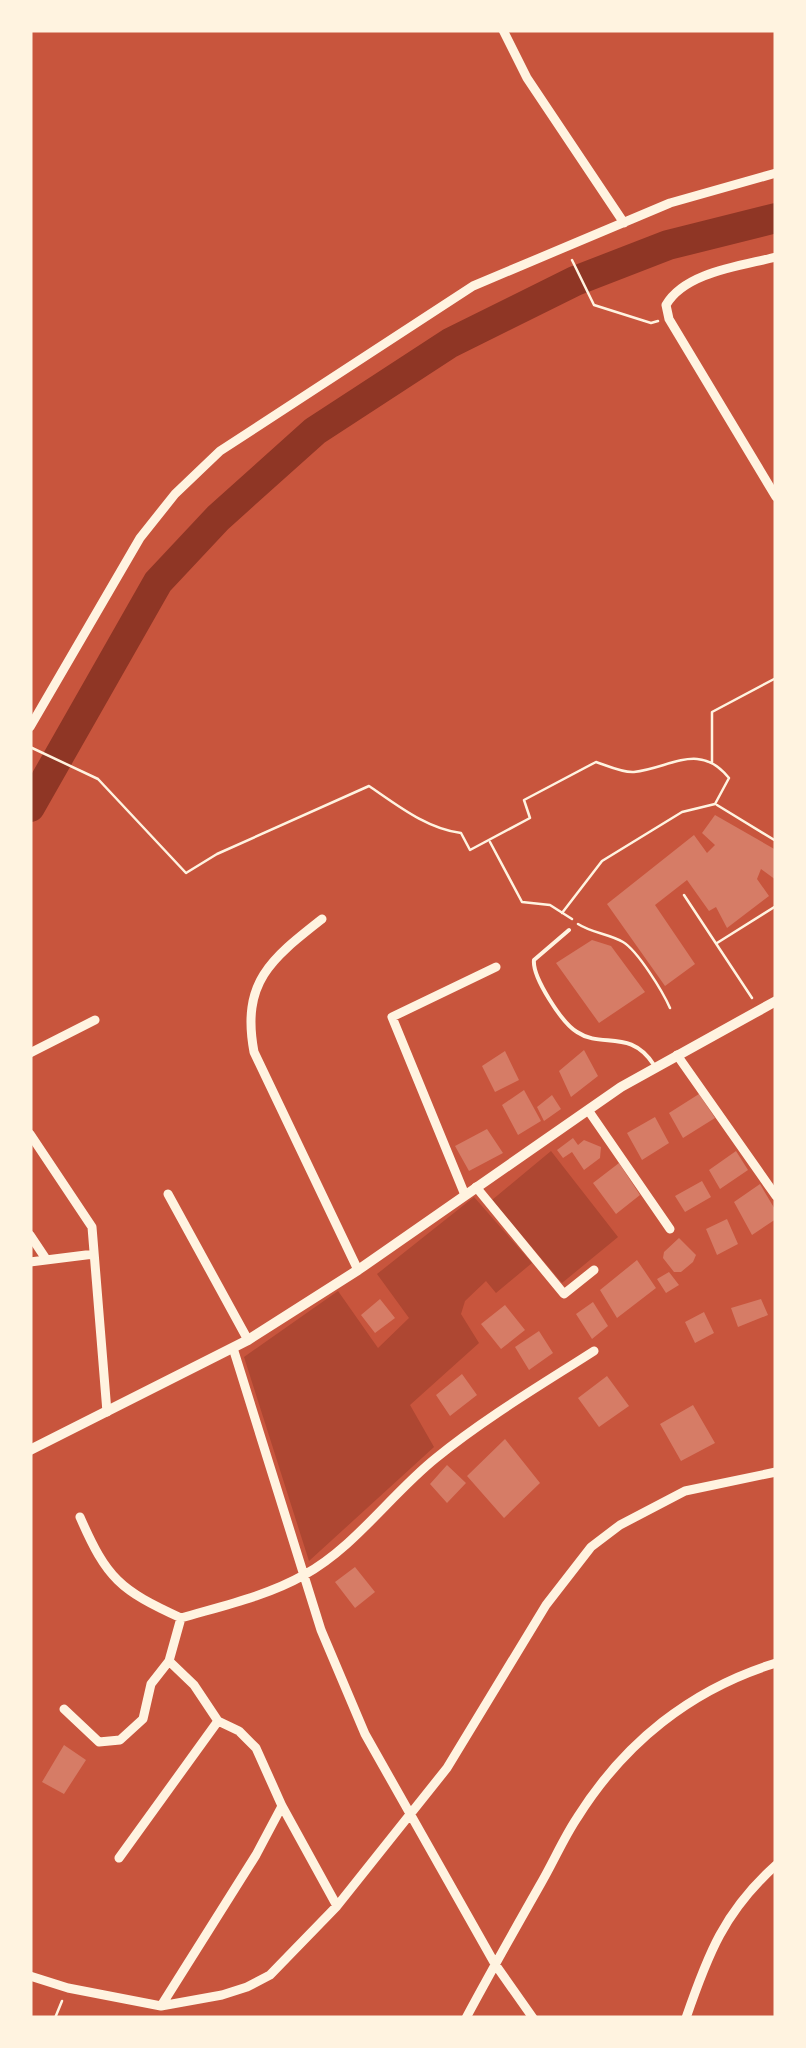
<svg xmlns="http://www.w3.org/2000/svg" width="806" height="2048" viewBox="0 0 806 2048" font-family="Roboto,sans-serif">
  <rect width="100%" height="100%" fill="#c8553d"/>
  <!-- green -->
  <path fill="#ae4732" d="M551 1151 618 1237 562 1283 492 1200Z
    M474 1197 532 1263 496 1293 486 1281 465 1301 461 1314 479 1343 410 1405 434 1447 309 1561 244 1357 338 1291 378 1348 409 1318 377 1274Z"/>
  <g fill="none" stroke-linecap="round" stroke-linejoin="round">
    <!-- river -->
    <path stroke="#8f3625" stroke-width="30" d="M30 807 158 582 218 518 315 431 450 343 575 281 668 245 776 218"/>
  </g>
  <!-- building -->
  <path fill="#d67c66" d="M715 815 776 850V880L761 869 757 879 769 896 727 928 716 907 709 911 687 880 655 905 695 964 665 986 607 904 694 835 707 853 715 845 702 833Z
    M592 940 611 946 645 992 599 1023 556 963Z
    M584 1050 598 1076 571 1097 559 1071Z
    M505 1051 519 1080 495 1092 482 1066Z
    M524 1090 541 1121 518 1135 502 1105Z
    M699 1094 715 1118 683 1138 669 1113Z
    M552 1095 561 1109 544 1121 537 1107Z
    M655 1117 669 1143 642 1160 627 1133Z
    M487 1129 503 1153 469 1171 455 1146Z
    M573 1138 578 1145 584 1140 601 1147 600 1158 584 1170 572 1152 563 1158 557 1150Z
    M736 1151 748 1170 720 1189 709 1170Z
    M619 1163 640 1195 616 1214 593 1183Z
    M702 1181 711 1197 685 1212 675 1196Z
    M760 1184 776 1211V1219L752 1235 734 1202Z
    M727 1219 738 1244 717 1255 706 1229Z
    M679 1238 696 1255 693 1262 681 1272H674L663 1258 664 1252Z
    M637 1260 656 1288 617 1318 600 1290Z
    M669 1272 679 1285 666 1293 657 1279Z
    M380 1299 395 1318 375 1333 361 1315Z
    M761 1299 768 1315 738 1327 731 1308Z
    M593 1302 608 1326 592 1339 576 1314Z
    M505 1305 525 1330 501 1349 481 1324Z
    M704 1312 714 1333 695 1343 685 1322Z
    M539 1331 553 1353 529 1370 515 1347Z
    M462 1374 477 1395 450 1416 436 1395Z
    M607 1376 629 1406 599 1427 578 1398Z
    M693 1405 715 1443 681 1461 660 1424Z
    M505 1439 540 1483 504 1518 467 1476Z
    M447 1465 466 1483 447 1503 430 1484Z
    M355 1567 375 1592 355 1608 335 1582Z
    M64 1745 86 1760 64 1794 42 1782Z"/>
  <g fill="none" stroke-linecap="round" stroke-linejoin="round">
    <!-- path -->
    <path stroke="#fff3e0" stroke-width="2.5" d="M572 260 594 305 651 323 658 321
      M30 747 98 779 186 873 217 854 369 786C397 805 427 829 461 833L470 850 530 818 524 800 596 762C608 766 623 773 634 772 671 768 699 741 729 778L715 804 682 812 602 861 562 913
      M712 762V712L776 678
      M717 805 776 841
      M490 842 522 902 550 905 572 919
      M684 895 752 998
      M578 924C592 933 609 934 623 942 638 951 663 992 670 1008
      M717 943 776 906
      M55 2018 62 2001"/>
    <!-- service -->
    <path stroke="#fff3e0" stroke-width="4" d="M569 930 534 960C532 977 562 1023 577 1032 602 1049 630 1028 654 1065"/>
    <!-- minor -->
    <path stroke="#fff3e0" stroke-width="9" d="M503 30 527 78 624 223
      M776 257C741 266 685 272 666 305L669 319 776 497
      M30 727 140 538 175 494 220 451 473 286 670 203 776 173
      M322 919C271 959 241 982 254 1052L358 1270
      M30 1053 95 1020
      M677 1055 776 1196
      M588 1110 670 1229
      M30 1134 92 1227 107 1412
      M476 1187 564 1294 594 1270
      M168 1194 248 1340
      M465 1195 392 1017 496 967
      M30 1235 46 1259
      M30 1262 94 1254
      M233 1348 321 1630 365 1734 495 1964 533 2018
      M80 1517C107 1579 120 1590 181 1618
      M64 1709 99 1742 120 1740 143 1719 151 1684 169 1661 181 1618C222 1606 267 1596 304 1575 355 1547 391 1494 436 1458 485 1418 541 1385 594 1351
      M218 1721 239 1731 256 1748 282 1806 337 1906
      M119 1858 218 1721 194 1685 169 1661
      M30 1976 68 1988 161 2006 222 1995 247 1987 270 1975 337 1906 447 1768 546 1605 591 1547 620 1525 685 1491 776 1472
      M161 2006 256 1855 282 1806
      M466 2018C490 1973 515 1929 540 1885 553 1863 563 1839 577 1818 624 1743 691 1689 776 1663
      M686 2018C708 1954 724 1912 776 1865"/>
    <!-- tertiary -->
    <path stroke="#fff3e0" stroke-width="10" d="M30 1450 248 1340 358 1270 621 1087 776 1001"/>
  </g>
  <!-- border -->
  <rect width="806" height="2048" fill="none" stroke="#fff3e0" stroke-width="65"/>
</svg>
